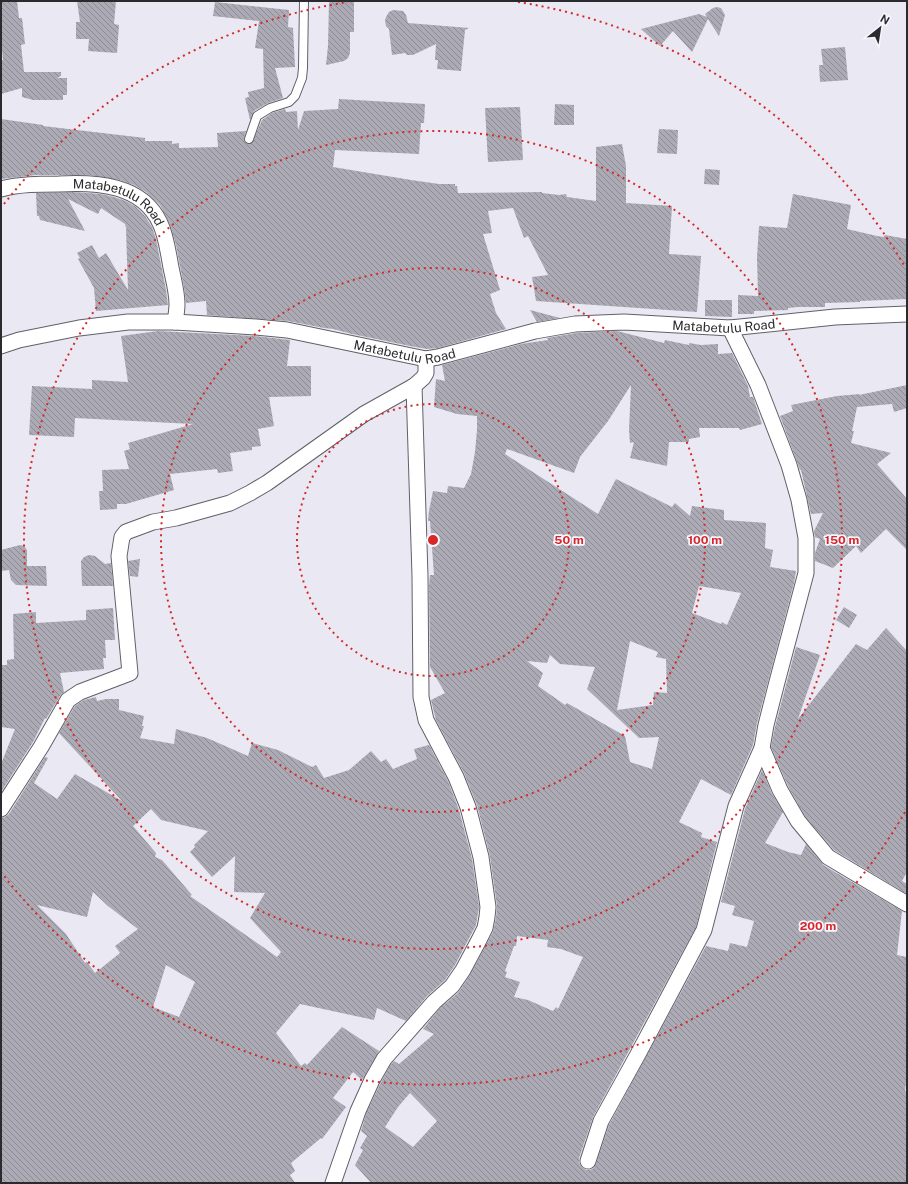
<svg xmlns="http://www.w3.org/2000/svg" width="908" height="1184" viewBox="0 0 908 1184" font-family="'Public Sans',sans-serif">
  <defs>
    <pattern id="building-back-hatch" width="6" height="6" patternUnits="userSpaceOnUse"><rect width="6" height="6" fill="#acabb5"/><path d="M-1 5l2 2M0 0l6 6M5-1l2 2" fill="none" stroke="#8c8b94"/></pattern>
  </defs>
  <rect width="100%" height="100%" fill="#eae9f3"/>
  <!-- building -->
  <path fill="url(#building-back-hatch)" fill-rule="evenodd" d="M1 1H17L19 18H22L25 44 21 45 24 72H61V76L57 78H67V95H63V100H33L22 97V88L1 94V60H3L1 38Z
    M77 1H116L114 24 119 25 117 53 88 51 89 39H76V22H80Z
    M329 1 354 2V32H350V53L348 58 344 61 326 65 328 46Z
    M215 2 289 10 288 27 293 28 295 67 275 68 283 98 268 103 254 111 250 120 245 98 249 97 248 92 264 88 263 49 255 48 259 21 213 16Z
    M717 7 721 8 725 15 719 36 708 19 692 52 673 31 660 46 641 29 699 14 707 17 705 14 713 8Z
    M393 10 403 11 406 15 408 23 469 28 465 30 461 71 437 69 438 60H435L436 44 413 55H407L405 53 392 55 389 29 386 26 385 21 386 17 389 12Z
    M845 47 848 80 820 82 819 65H823L821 49Z
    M339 99 425 104 424 123H421L419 154 335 150 333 167 411 180 439 184H455V186H457L458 193 542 192V193L559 195 566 194 567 197 596 201V147L622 144 626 166V203L672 206 669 254 701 256 697 312 536 301 532 277 548 275 528 236 524 238 513 208 488 211 492 233 483 234 500 290 490 294 496 313 506 329 438 348 427 349 410 346 352 334 333 329 324 328 288 321 207 315 206 301 186 303 184 287 176 245 170 224 160 205 146 192 134 185 120 180 89 175H36L1 179V119L43 125V126L145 138V141H172V144L179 143V148L218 147 217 133 246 131 244 138 245 142 248 144 252 143 262 120 272 113 285 109 286 112 297 111 298 130 304 111 338 109Z
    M555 104 574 105V125H554Z
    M520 107 523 160 488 162 485 108Z
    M659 129 678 130 677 154 657 153Z
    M705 169 720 170 719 185 704 184Z
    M73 192 101 194 114 197 126 201 136 207 145 216 152 227 156 239 166 290 168 305 96 311 94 288 78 259 80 258 77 253 92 245 99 258 106 253 128 290 126 229H127L126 228 125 224 101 208 98 214 68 199 85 231 40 220 39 216H37L36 193Z
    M793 194 851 205 847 229 877 236 884 237 885 235 907 239V299L860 301V302L825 303V307H798L788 308V310L754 311V314H738V295L758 296 757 257 759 226 787 228Z
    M705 300H732V317L705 316Z
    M530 310 560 318 537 322Z
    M158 331 255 336 290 340 287 366H311V396L269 397 274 426 258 429 261 446 252 447V450L230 453 233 471 218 473 217 469 170 474 174 490 126 504H117V509L100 510 99 491H103L102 470 129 469 124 451 130 449 128 443 193 424 75 418 74 437 29 435 32 386 92 389V380L128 382 121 336Z
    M617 331 664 343 665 340 689 345V343L701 345 718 344V354L732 353 748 386 750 397H753L762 424 740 430 739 428H699L700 437 689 439V442H669L667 466 630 458 634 442 630 443 629 430 631 385 608 421 580 457 574 473 507 449 505 454 598 514 616 479 672 507 675 503 690 516 692 506 724 510V520L766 523 765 548 773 550 770 567 796 571 794 583 757 723 753 745 731 795 701 779 679 822 702 833 701 837 717 842 696 927 593 1117 579 1158V1163L582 1167 586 1170H590L594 1168 596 1164 609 1125 706 946 728 951 730 943 747 947 754 921 732 915 735 906 721 902 745 809 762 770 772 794 783 812 765 843 788 852 801 855 806 844 823 865 902 911 897 955 907 957V1076L905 1091 907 1092V1183H371L355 1165 363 1150 360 1148 367 1136 361 1131 366 1114 380 1084 391 1064 394 1061 399 1064 434 1034 423 1029 440 1008 458 993 470 975 493 932 496 918 497 906 490 856 477 805 464 773 436 720 431 700 445 693 430 667 429 586 430 575H434L430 521H428L429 511 433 491 447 493 448 486 464 488 471 474 475 452 477 430V416L457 414 434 407 436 379 445 381 442 365 521 344 548 340 547 338 576 333ZM699 586 741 593 727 625 722 622 721 624 692 613ZM630 641 658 652 656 657 666 659 667 693 654 692 653 705 617 710ZM550 655 560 664 595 667 587 689 639 738 659 737 652 769 630 762 625 736 567 703 565 705 538 686 543 673 527 661 547 663ZM517 936 548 940 547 947 561 949 583 957 558 1009 556 1007 553 1011 528 1000 514 997 520 982 505 977 507 972 505 971 514 946H516ZM410 1093 437 1121 413 1147 385 1127 398 1107Z
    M907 385V408L894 412 892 404 857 407 852 431H854L851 443 891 453 877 464 907 499V550L886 529 861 553 856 546 833 568 815 561V553L820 539 815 537 814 531 823 513 811 514 801 470H800L780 416 793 411 791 405 837 396 860 394 859 395Z
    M20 545 24 546 27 550V566H46L47 586 16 585 11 580 9 570 1 571V550Z
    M89 555 95 556 105 564 111 563 113 586H82L81 561 84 557Z
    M140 559 138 577 130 576 128 561Z
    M844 607 857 615 849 628 836 620Z
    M113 608 115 640H105L106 658H103L104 669 60 673 64 692 60 696 46 719 45 718 33 742 1 792V764L15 729 1 727 2 696 1 665H7V660L14 659 13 614 36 612V623L86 620V610Z
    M886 628 907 651V872L902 881 907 884V894L834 850 805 816 788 786 771 747 775 727 796 647 820 655 798 719 856 644 867 650Z
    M96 697 97 701 106 699H119V710L144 716 142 726H144L140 738 174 744 176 729 207 738 248 756 252 743 278 750 312 767 316 765 324 778 349 770 371 751 381 762 386 759 393 769 417 759 414 749 429 745 448 781 459 810 472 859 479 907 476 925 455 965 445 980 427 996 406 1021 377 1008 374 1020 300 1004 276 1033 301 1066 305 1063 307 1065 342 1027 379 1051 362 1080 353 1072 333 1098 346 1107 322 1139 321 1138 291 1163 295 1171 290 1175 295 1183H1V818L5 817 9 814 45 757 48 758 34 783 57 799 75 774 122 801 59 733 75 706 84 700ZM151 809 161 820 208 831 194 845 195 847 190 852 212 877 235 856 234 892 265 893 250 918 281 952 277 957 190 896 192 895 162 860 155 857 156 853 133 826ZM93 892 108 906 138 929 115 946 120 953 95 973 87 962 85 963 66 934 37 905 87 917ZM166 965 195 982 179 1017 153 1007Z"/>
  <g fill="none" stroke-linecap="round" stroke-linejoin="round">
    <!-- lane casing -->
    <g stroke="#616069" stroke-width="10">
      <path id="lane" d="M249 139 257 116 270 108 289 102 295 96 302 78 303 68 304 1"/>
    </g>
    <!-- street casing -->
    <g stroke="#616069" stroke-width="17">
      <g id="street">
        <path id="s1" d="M1 189C20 184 39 184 59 184 96 182 142 184 160 223 165 233 168 250 170 262 172 275 177 290 177 304 177 310 176 316 175 322"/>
        <path d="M730 328 758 385 789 465 799 500 806 538V573L777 682 766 725 762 748 780 790 798 821 828 857 907 904"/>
        <path id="s2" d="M1 346 19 340 79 328 128 322H175L256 327 287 330 426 359 438 357 535 331 575 324 624 322 730 328 835 317 907 314"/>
        <path d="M1 809 41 747 68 700 80 692 130 673 119 556 122 537 126 532 153 522 176 518 230 503 250 493 267 483 364 414 414 386 423 378 426 373V359"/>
        <path d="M588 1161 601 1121 637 1056 704 930 736 806 762 748"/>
        <path d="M333 1183 358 1111 372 1080 384 1059 434 1002 452 986 463 970 479 940 485 928 487 917 488 907 481 857 468 807 456 777 426 720 421 697 420 576 414 386"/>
      </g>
    </g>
    <!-- lane -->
    <use href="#lane" stroke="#fff" stroke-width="8"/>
    <!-- street -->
    <use href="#street" stroke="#fff" stroke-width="15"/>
  </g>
  <!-- distance rings -->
  <g fill="none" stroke="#d62828" stroke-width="2" stroke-dasharray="2 4">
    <circle cx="433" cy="540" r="136"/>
    <circle cx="433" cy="540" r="272"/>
    <circle cx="433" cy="540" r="409"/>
    <path d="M905 812A545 545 0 0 1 4 876M4 204A545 545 0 0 1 348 2M518 2A545 545 0 0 1 905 267"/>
  </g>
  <g text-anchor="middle" stroke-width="3.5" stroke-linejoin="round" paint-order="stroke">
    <!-- street labels -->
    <g font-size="13" fill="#2b2b2f" stroke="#f7f6ff">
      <text dy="5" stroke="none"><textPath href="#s1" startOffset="124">Matabetulu Road</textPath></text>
      <text dy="5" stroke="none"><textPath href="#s2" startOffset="733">Matabetulu Road</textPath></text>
      <text dy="5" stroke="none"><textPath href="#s2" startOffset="409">Matabetulu Road</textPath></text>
    </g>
  </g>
  <circle cx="433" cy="540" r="6" fill="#d62828" stroke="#f7f6ff" stroke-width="2"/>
  <g font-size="12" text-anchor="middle" font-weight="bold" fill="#d62828" stroke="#f7f6ff" stroke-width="3.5" stroke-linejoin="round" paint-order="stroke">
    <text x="569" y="544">50 m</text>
    <text x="705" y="544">100 m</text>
    <text x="842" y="544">150 m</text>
    <text x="818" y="930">200 m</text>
  </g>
  <!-- border -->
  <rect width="908" height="1184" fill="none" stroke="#2b2b2f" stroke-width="4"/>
  <!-- north arrow -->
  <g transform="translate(880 28) rotate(30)" stroke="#f7f6ff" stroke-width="3" paint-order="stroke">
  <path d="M0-3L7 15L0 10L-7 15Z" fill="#2b2b2f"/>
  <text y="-6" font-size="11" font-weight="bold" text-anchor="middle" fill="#2b2b2f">N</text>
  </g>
</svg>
